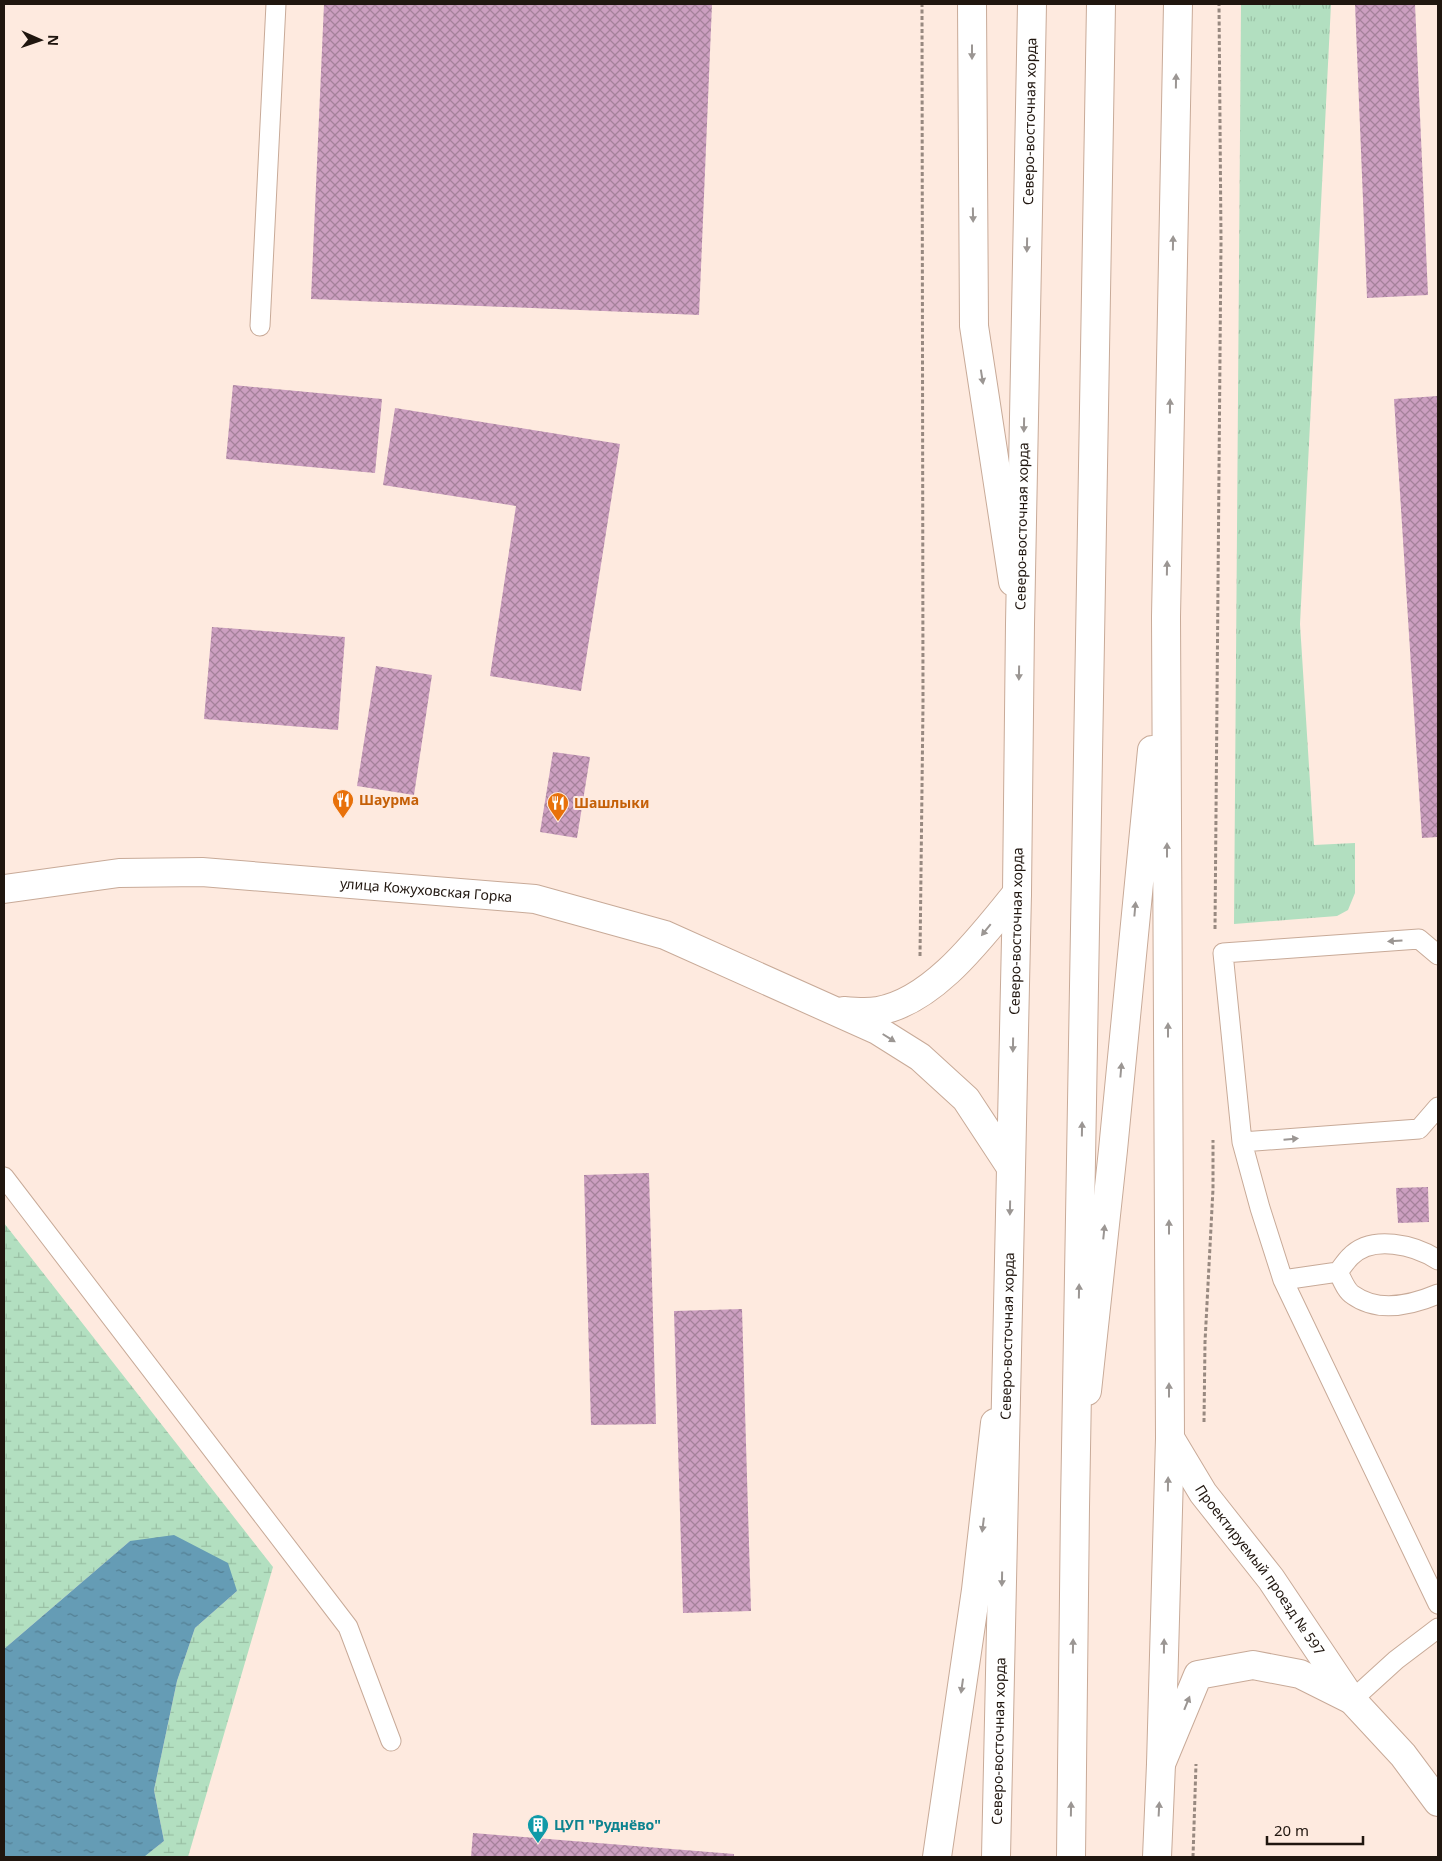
<svg xmlns="http://www.w3.org/2000/svg" width="1442" height="1861" viewBox="0 0 1442 1861" font-family="'Noto Sans',sans-serif">
  <defs>
    <pattern id="grass-tufts" width="24" height="20" patternUnits="userSpaceOnUse" patternTransform="scale(1.25)"><rect width="24" height="20" fill="#b2dfc0"/><path d="M3 7l-1-3M5 7V3M7 7l1-3M15 17l-1-3M17 17v-4M19 17l1-3" fill="none" stroke="#99bfa4"/></pattern>
    <pattern id="wetland-marsh" width="20" height="14" patternUnits="userSpaceOnUse" patternTransform="scale(1.25)"><rect width="20" height="14" fill="#b2dfc0"/><path d="M1 5h8M5 5V1M11 12h8M15 12V8" fill="none" stroke="#99bfa4"/></pattern>
    <pattern id="water-ripples" width="26" height="14" patternUnits="userSpaceOnUse" patternTransform="scale(1.25)"><rect width="26" height="14" fill="#659cb5"/><path d="M2 4q2-2 4 0t4 0M15 11q2-2 4 0t4 0" fill="none" stroke="#537e92"/></pattern>
    <pattern id="building-cross-hatch" width="8" height="8" patternUnits="userSpaceOnUse" patternTransform="scale(1.25)"><rect width="8" height="8" fill="#cc9fc0"/><path d="M0 0l8 8M0 8l8-8" fill="none" stroke="#a5819a"/></pattern>
  </defs>
  <rect width="100%" height="100%" fill="#feeadf"/>
  <!-- grass -->
  <path fill="url(#grass-tufts)" d="M1241 4H1331L1300 624 1314 845 1355 843V893L1348 910 1337 916 1234 924Z"/>
  <!-- wetland -->
  <path fill="url(#wetland-marsh)" d="M4 1223 273 1567 188 1857H144L164 1841 154 1790 177 1681 195 1628 237 1591 130 1541 4 1649Z"/>
  <!-- water -->
  <path fill="url(#water-ripples)" d="M174 1535 228 1563 237 1591 195 1628 177 1681 154 1790 164 1841 144 1857H4V1649L130 1541Z"/>
  <!-- building -->
  <path fill="url(#building-cross-hatch)" d="M324 4H712L699 315 311 299Z
    M1355 4H1415L1428 295 1367 298Z
    M233 385 382 399 375 473 226 459Z
    M1438 396V837L1422 838 1394 399Z
    M395 408 620 444 581 691 490 676 516 506 383 485Z
    M212 627 345 637 338 730 204 719Z
    M376 666 432 675 414 795 357 786Z
    M553 752 590 757 577 838 540 832Z
    M649 1173 656 1424 591 1425 584 1175Z
    M1428 1187 1429 1222 1398 1223 1396 1188Z
    M742 1309 751 1611 683 1613 674 1311Z
    M473 1833 734 1854V1857H471Z"/>
  <g fill="none" stroke-linecap="round" stroke-linejoin="round">
    <!-- service casing -->
    <g stroke="#c8aa98" stroke-width="21">
      <path id="service" d="M260 326 276 4
        M1438 955 1419 939 1223 953 1242 1142 1260 1208 1283 1280 1438 1604
        M1242 1142 1419 1129 1438 1107
        M4 1177 348 1627 391 1741
        M1338 1272C1342 1279 1346 1291 1353 1295 1378 1313 1412 1305 1438 1294
        M1283 1280 1338 1272C1342 1267 1346 1261 1350 1257 1372 1234 1415 1245 1438 1260
        M1352 1700 1396 1660 1438 1628"/>
    </g>
    <!-- minor casing -->
    <g stroke="#c8aa98" stroke-width="30">
      <g id="minor">
        <path id="s1" d="M4 889 119 873 202 872 535 899 665 935 877 1030 920 1057 966 1099 1010 1166"/>
        <path d="M844 1011C855 1012 868 1013 878 1011 935 1001 983 934 1017 893"/>
        <path id="s2" d="M1170 1438 1203 1493 1271 1579 1352 1700 1403 1755 1438 1802"/>
        <path d="M1161 1764 1198 1675 1253 1665 1300 1674 1350 1699"/>
      </g>
    </g>
    <!-- tertiary casing -->
    <g stroke="#c8aa98" stroke-width="30">
      <path id="tertiary" d="M1087 1391 1113 1150 1152 750
        M937 1857 976 1590 995 1423
        M1157 1857 1161 1764 1170 1438 1166 617 1178 4"/>
    </g>
    <!-- secondary casing -->
    <g stroke="#c8aa98" stroke-width="30">
      <path id="secondary" d="M972 4 974 326 1013 582"/>
    </g>
    <!-- trunk casing -->
    <g stroke="#c8aa98" stroke-width="30">
      <g id="trunk">
        <path id="s3" d="M996 1857 1017 893 1020 624 1032 4"/>
        <path d="M1071 1857 1075 1507 1101 4"/>
      </g>
    </g>
    <!-- path -->
    <path stroke="#988980" stroke-width="3" stroke-dasharray="4 2.5" stroke-linecap="butt" d="M1215 929 1221 242 1219 4
      M920 956 923 704 922 4
      M1204 1422 1205 1342 1213 1189V1140
      M1193 1857 1196 1764"/>
    <!-- service -->
    <use href="#service" stroke="#fff" stroke-width="19"/>
    <!-- minor -->
    <use href="#minor" stroke="#fff" stroke-width="28"/>
    <!-- tertiary -->
    <use href="#tertiary" stroke="#fff" stroke-width="28"/>
    <!-- secondary -->
    <use href="#secondary" stroke="#fff" stroke-width="28"/>
    <!-- trunk -->
    <use href="#trunk" stroke="#fff" stroke-width="28"/>
  </g>
  <!-- one-way arrows -->
  <defs><path id="oneway-solid" d="M-6-.8H1V-3.2L6.5 0L1 3.2V.8H-6Z" transform="scale(1.25)"/></defs>
  <g fill="#9b9693">
    <use href="#oneway-solid" transform="translate(972 52) rotate(90)"/>
    <use href="#oneway-solid" transform="translate(1176 81) rotate(-89)"/>
    <use href="#oneway-solid" transform="translate(973 215) rotate(89)"/>
    <use href="#oneway-solid" transform="translate(1173 243) rotate(-89)"/>
    <use href="#oneway-solid" transform="translate(1027 245) rotate(91)"/>
    <use href="#oneway-solid" transform="translate(982 377) rotate(81)"/>
    <use href="#oneway-solid" transform="translate(1170 406) rotate(-89)"/>
    <use href="#oneway-solid" transform="translate(1024 425) rotate(91)"/>
    <use href="#oneway-solid" transform="translate(1167 568) rotate(-89)"/>
    <use href="#oneway-solid" transform="translate(1019 673) rotate(91)"/>
    <use href="#oneway-solid" transform="translate(1167 850) rotate(-90)"/>
    <use href="#oneway-solid" transform="translate(1135 909) rotate(-85)"/>
    <use href="#oneway-solid" transform="translate(986 930) rotate(129)"/>
    <use href="#oneway-solid" transform="translate(1395 941) rotate(176)"/>
    <use href="#oneway-solid" transform="translate(1168 1030) rotate(-90)"/>
    <use href="#oneway-solid" transform="translate(889 1038) rotate(32)"/>
    <use href="#oneway-solid" transform="translate(1013 1045) rotate(91)"/>
    <use href="#oneway-solid" transform="translate(1121 1070) rotate(-85)"/>
    <use href="#oneway-solid" transform="translate(1082 1129) rotate(-89)"/>
    <use href="#oneway-solid" transform="translate(1291 1139) rotate(-5)"/>
    <use href="#oneway-solid" transform="translate(1010 1208) rotate(91)"/>
    <use href="#oneway-solid" transform="translate(1169 1227) rotate(-90)"/>
    <use href="#oneway-solid" transform="translate(1104 1232) rotate(-84)"/>
    <use href="#oneway-solid" transform="translate(1079 1291) rotate(-89)"/>
    <use href="#oneway-solid" transform="translate(1169 1390) rotate(-90)"/>
    <use href="#oneway-solid" transform="translate(1168 1484) rotate(-89)"/>
    <use href="#oneway-solid" transform="translate(983 1525) rotate(97)"/>
    <use href="#oneway-solid" transform="translate(1002 1579) rotate(91)"/>
    <use href="#oneway-solid" transform="translate(1073 1646) rotate(-89)"/>
    <use href="#oneway-solid" transform="translate(1164 1646) rotate(-89)"/>
    <use href="#oneway-solid" transform="translate(962 1686) rotate(98)"/>
    <use href="#oneway-solid" transform="translate(1187 1703) rotate(-68)"/>
    <use href="#oneway-solid" transform="translate(1071 1809) rotate(-89)"/>
    <use href="#oneway-solid" transform="translate(1159 1809) rotate(-87)"/>
  </g>
  <!-- icons -->
  <defs>
    <g id="restaurant-pin" transform="scale(1.125)"><path d="M0 17L-7.5 6A9.5 9.5 0 1 1 7.5 6Z" fill="#e8710a" stroke="#feeadf"/><path d="M-5-6h1v4h1v-4h1v4h1v-4h1v5L-1.5 .5V6h-2V.5L-5-1ZM5-6V6H3V1.5H1.5Q1.5-4 5-6Z" fill="#fff"/></g>
    <g id="building-pin" transform="scale(1.125)"><path d="M0 17L-7.5 6A9.5 9.5 0 1 1 7.5 6Z" fill="#0f9aa8" stroke="#feeadf"/><path d="M-4-6H4V6H1V3H-1V6H-4ZM-2.5-4.3h1.7v1.8h-1.7ZM.8-4.3h1.7v1.8H.8ZM-2.5-1h1.7V.8h-1.7ZM.8-1h1.7V.8H.8Z" fill="#fff"/></g>
  </defs>
  <g fill-rule="evenodd">
    <use href="#restaurant-pin" x="343" y="800"/>
    <use href="#restaurant-pin" x="558" y="803"/>
    <use href="#building-pin" x="538" y="1825"/>
  </g>
  <g text-anchor="middle" stroke-width="4" stroke-linejoin="round" paint-order="stroke">
    <!-- street labels -->
    <g font-size="14" fill="#20160f" stroke="#feeadf">
      <text dy="5" stroke="none"><textPath href="#s3" startOffset="1736">Северо-восточная хорда</textPath></text>
      <text dy="5" stroke="none"><textPath href="#s3" startOffset="1331">Северо-восточная хорда</textPath></text>
      <text dy="5" stroke="none"><textPath href="#s1" startOffset="424">улица Кожуховская Горка</textPath></text>
      <text dy="5" stroke="none"><textPath href="#s3" startOffset="926">Северо-восточная хорда</textPath></text>
      <text dy="5" stroke="none"><textPath href="#s3" startOffset="521">Северо-восточная хорда</textPath></text>
      <text dy="5" stroke="none"><textPath href="#s2" startOffset="160">Проектируемый проезд № 597</textPath></text>
      <text dy="5" stroke="none"><textPath href="#s3" startOffset="116">Северо-восточная хорда</textPath></text>
    </g>
    <!-- food labels -->
    <g font-size="14" font-weight="bold" fill="#c56008" stroke="#feeadf" text-anchor="start">
      <text x="359" y="805">Шаурма</text>
      <text x="574" y="808">Шашлыки</text>
    </g>
    <!-- culture labels -->
    <g font-size="14" font-weight="bold" fill="#0d838f" stroke="#feeadf" text-anchor="start">
      <text x="554" y="1830">ЦУП "Руднёво"</text>
    </g>
  </g>
  <!-- border -->
  <rect width="1442" height="1861" fill="none" stroke="#20160f" stroke-width="10"/>
  <!-- north arrow -->
  <g transform="translate(40 40) rotate(92)" stroke="#feeadf" stroke-width="4" paint-order="stroke">
  <path d="M0-4L9 19L0 12L-9 19Z" fill="#20160f"/>
  <text y="-8" font-size="14" font-weight="bold" text-anchor="middle" fill="#20160f">N</text>
  </g>
  <!-- scale -->
  <path d="M1267 1836v8h96v-8" fill="none" stroke="#20160f" stroke-width="2.5"/>
  <text x="1274" y="1836" font-size="15" fill="#20160f" stroke="#feeadf" stroke-width="4" paint-order="stroke">20 m</text>
</svg>
